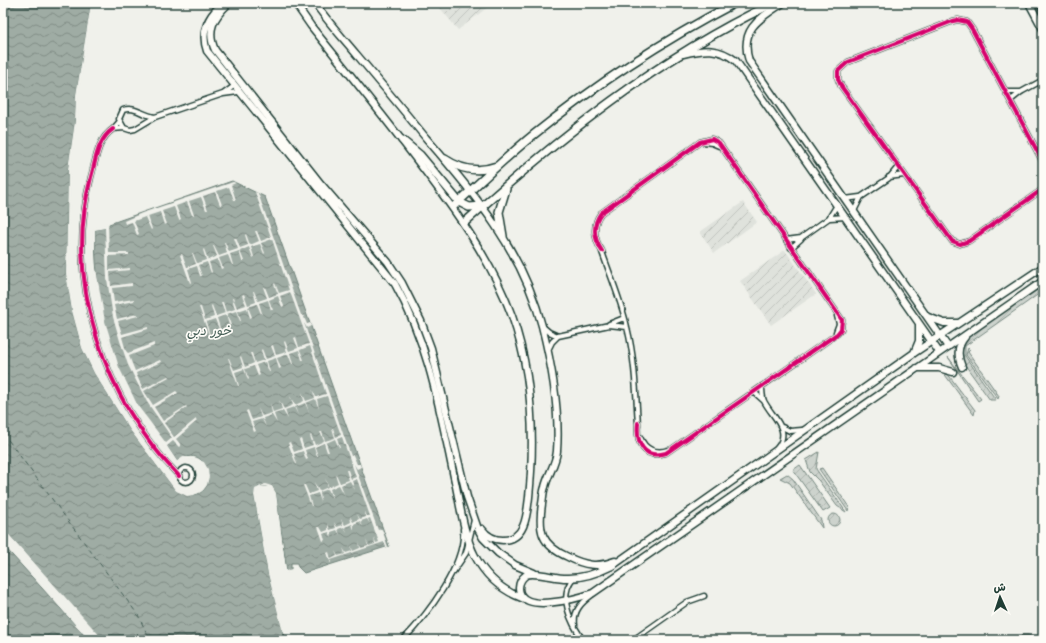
<svg xmlns="http://www.w3.org/2000/svg" width="1046" height="643" viewBox="0 0 1046 643" font-family="'Architects Daughter','Playpen Sans Arabic',sans-serif">
  <defs>
    <pattern id="industrial-furrows" width="10" height="10" patternUnits="userSpaceOnUse"><rect width="10" height="10" fill="#dfe2dc"/><path d="M-1 1l2-2M0 10L10 0M9 11l2-2" fill="none" stroke="#bfc3bd"/></pattern>
    <pattern id="garden-furrows" width="10" height="10" patternUnits="userSpaceOnUse"><rect width="10" height="10" fill="#cdd3cd"/><path d="M-1 1l2-2M0 10L10 0M9 11l2-2" fill="none" stroke="#b0b6b1"/></pattern>
    <pattern id="water-waves" width="16" height="10" patternUnits="userSpaceOnUse"><rect width="16" height="10" fill="#9faca4"/><path d="M0 5q4-4 8 0t8 0" fill="none" stroke="#818d86"/></pattern>
  </defs>
  <rect width="100%" height="100%" fill="#f0f1eb"/>
  <filter id="ink" filterUnits="userSpaceOnUse"><feTurbulence type="fractalNoise" baseFrequency=".025" numOctaves="2"/><feDisplacementMap in="SourceGraphic" scale="8" xChannelSelector="R" yChannelSelector="G"/><feConvolveMatrix kernelMatrix="1 2 1 2 8 2 1 2 1" color-interpolation-filters="sRGB"/></filter>
  <g filter="url(#ink)">
    <!-- industrial -->
    <path fill="url(#industrial-furrows)" d="M436 3H493L458 30Z
      M743 202 757 222 714 253 700 232Z
      M785 250 816 294 771 325 740 281Z"/>
    <!-- garden -->
    <path fill="url(#garden-furrows)" stroke="#768880" d="M1043 284V291L965 346V356L996 400H990L963 362 962 345 969 335Z
      M968 348 970 350 968 352 999 396 998 399 966 355Z
      M948 357 981 399 978 401Z
      M943 372 947 373 975 410 974 415Z
      M819 452 816 469 846 512 837 506 819 481 810 472 806 460Z
      M800 465 830 508 823 512 793 470Z
      M822 468 849 507 848 511 819 469Z
      M787 474 793 479 821 520 822 528 790 483 780 478Z
      M828 520a6 6 0 1 1 12 0a6 6 0 1 1-12 0Z"/>
    <!-- water -->
    <path fill="url(#water-waves)" stroke="#6c8077" d="M3 3H91L76 95 75 121 68 169 66 273 72 311 82 348 94 373 130 430 176 491C223 513 215 437 177 461 165 442 150 426 138 406 106 354 95 290 95 230L109 227V224L232 181 265 197 389 546 304 573 298 567 297 563H291V569L287 572 276 493 272 486H259L254 495 268 574 285 640H103L3 528Z
      M3 545 89 640H3Z
      M1022 635H1028L1036 638V640H1015Z"/>
    <!-- pier -->
    <path fill="#f0f1eb" fill-rule="evenodd" d="M91 3H93L78 95 77 121 70 169 68 273 74 310 83 347 96 372 131 429 177 489 187 494 194 493 201 490 205 484 207 477 206 470 203 464 192 459 176 463 136 407 117 368 103 322 93 263V229L107 225 108 222 109 253H129V255L109 256V270L130 268V270L110 272 111 286 132 283V286L112 288 114 302 134 299V301L114 305 117 319 137 314 138 316 118 321 122 334 148 327V329L122 337 126 351 128 353 154 343V346L129 356 135 371 160 360 161 362 136 373 137 376 143 389 168 376 169 377 144 391 153 405 176 391 178 393 154 407 163 421 186 406 187 407 164 423 174 437 196 419 197 421 176 439 181 445 179 447 173 441 167 446 177 461 183 457H192L204 462 208 469 209 477 207 485 202 491 194 495 187 496 176 491 130 430 94 373 82 348 72 311 66 274 68 169 75 121 76 95ZM105 228 107 279 113 317 120 341 128 365 147 402 172 438 166 443 138 406 119 367 105 321 95 263V230Z
      M233 182 236 183 231 185 236 200H234L229 187 217 191 222 205H220L215 192 203 196 208 210H206L201 197 189 201 194 215H192L187 202 176 206 181 219 179 220 174 207 162 211 167 224 164 225 160 212 148 216 152 229 151 230 145 217 134 221 139 234 137 235 132 222 125 224 124 221 142 213Z
      M255 192 258 193 301 315H303L307 324 310 323 311 326 307 328 304 323 351 456 353 455 357 464H360L361 467 357 469 354 464 378 530 382 529 388 547H386L384 542 331 560V564L327 553 329 552 331 559 337 556 335 551 338 556 345 554 343 548 346 553 352 551 351 545 353 551 360 548 359 542 361 548 368 546 366 540 369 546 375 544 374 537 376 543 379 542 370 518 368 519 370 524 367 519 361 521 363 527 360 521 354 524V530L352 524 345 527 347 532 344 527 338 529 340 535 337 530 331 532 332 538 329 532 323 534 325 540 323 541 318 527H320L323 532 328 530V524L330 530 336 528 334 522 337 527 343 525 341 519 345 525 351 522 350 516 353 522 359 519 357 514 360 519 366 517 364 511 367 516H370L357 479 352 481 355 490 350 481 341 485 344 494 339 485 330 489 333 498H332L328 489 320 492 321 502 318 493 309 496 312 506H311L303 485H305L309 494 317 491 314 482 319 491 328 487 325 478 329 487 338 483 335 474H336L340 483 349 480 346 470H348L351 479 356 477 342 437 337 439 340 448H339L335 439 326 443 329 452H327L324 443 315 447 318 456H317L314 447 305 450 308 459 306 460 303 451 294 454 297 464H296L288 443 290 442 294 452 302 449 299 440 301 439 304 448 313 445 310 436 311 435 315 445 324 441 320 432H322L325 441 335 438 332 428H333L336 437 341 435 327 396 317 399 319 409 315 399 306 403 309 412 305 403 295 407 298 415 294 407 285 410 288 419 283 411 274 414 277 423 272 415 263 418 266 427 262 419 252 422 256 431 254 432 246 411 248 410 252 420 261 417 258 408 262 416 272 413 270 403 273 412 282 409 279 400 284 409 293 405 290 396 295 405 304 401 302 392 306 401 315 398 312 389 316 397 326 394 310 346 300 350 304 360H302L299 350 290 353 293 364H292L288 354 277 358 281 368 279 369 276 358 267 361 270 372H269L265 362 256 365 260 375 258 376 254 366 245 369 249 379 248 380 244 369 235 372 239 386H238L228 358H229L234 370 243 367 240 357 241 356 245 367 254 363 250 353H252L255 363 264 360 261 350 262 349 266 359 275 356 271 346 273 345 276 355 287 352 284 342 285 341 289 351 298 348 294 338 296 337 299 347 309 344 290 292 280 296 284 306 282 307 278 296 269 300 273 310H271L268 300 259 303 262 313 261 314 257 304 248 307 252 317 250 318 247 308 238 311 241 321H240L236 311 227 314 231 325H229L226 315 217 318 220 328 219 329 215 319 206 322 210 335H209L199 307H201L205 320 214 317 211 306 212 305 216 316 225 313 221 302H223L226 312 235 309 232 298H233L237 308 246 305 242 295 244 294 248 305 256 302 253 291H254L258 301 267 298 263 287H265L269 297 278 294 274 284 275 283 279 293 289 290 272 239 261 243 265 253 264 254 260 244 251 247 254 257 253 258 249 247 240 251 244 261H242L239 251 230 254 233 265H232L228 255 219 258 223 268 221 269 217 259 209 262 212 272 211 273 207 262 198 265 202 276H200L197 266 188 269 192 282 190 283 180 255 182 254 187 267 196 264 192 253H193L197 263 206 260 203 250 204 249 208 260 217 256 213 246H214L219 256 227 253 224 242H225L229 252 238 249 234 238H236L240 248 248 245 245 235 246 234 250 245 259 241 255 231H257L261 241 271 237Z
      M265 484 272 486 276 493 286 571 291 569 290 573 284 572 275 494 271 488 265 486 260 487 256 495 270 574 286 640 282 629 268 574 254 495 255 489Z
      M3 528 102 638 103 640H101L3 531Z
      M3 543 33 575 91 640H89Z"/>
    <g fill="none" stroke-linecap="round" stroke-linejoin="round">
      <!-- ferry -->
      <path stroke="#455e56" stroke-width="1" stroke-dasharray="5 4" stroke-linecap="butt" d="M3 433 138 615 150 640"/>
      <!-- street casing -->
      <g stroke="#1f3d34" stroke-width="7">
        <path id="street" d="M1007 92H1021
          M223 94 234 86
          M1011 100 1021 92 1043 80
          M155 117C142 115 135 106 123 110L119 119 124 128 130 130 135 129 155 117 223 94 238 92
          M120 121 113 129 124 128
          M113 129C97 140 96 160 91 177 63 283 105 400 179 476
          M703 142 712 143 719 146
          M1043 162 972 29 967 22 958 20 953 21 848 62 838 71V79L841 86 952 241 960 244 969 241 1043 189
          M889 177 904 175
          M845 199 860 197
          M854 211 861 197 889 178 898 167
          M830 218 846 217
          M786 240 801 238 829 218 837 205
          M791 248 801 239
          M601 249C610 275 621 300 627 327 635 359 636 392 638 425
          M602 251C594 239 592 225 601 213L700 142 712 139 719 143 842 320 841 329 837 334 666 453C643 460 636 442 638 423
          M609 324 624 318
          M542 326 549 332 558 336
          M836 332 839 324 837 316
          M548 350 552 342 558 336 609 325 627 327
          M762 386C762 391 762 396 764 401 772 417 792 430 777 448
          M754 392 764 401
          M782 427 790 431 802 430
          M640 437C645 450 656 454 668 450
          M179 475a7 7 0 1 1 14 0a7 7 0 1 1-14 0Z
          M453 572 466 553 474 520
          M573 578C558 597 571 623 583 640
          M575 625C573 611 581 603 592 595
          M403 640C427 615 466 565 463 529
          M633 640 687 602 704 596"/>
      </g>
      <!-- secondary casing -->
      <g stroke="#1f3d34" stroke-width="9">
        <path id="secondary" d="M223 3C208 16 200 31 207 51L395 284C429 344 440 411 454 477 460 503 463 533 475 556 486 577 503 591 524 599
          M229 3C214 17 206 30 215 50L321 184 388 262 402 283 421 321 431 348 467 497 478 529 483 538 498 553 515 565 534 573
          M295 3 311 26C347 71 384 116 419 163 455 210 491 259 512 316 532 373 535 438 529 497 527 515 525 540 503 540 494 540 487 536 482 529
          M315 3C327 21 343 38 357 55 380 82 403 110 426 138 475 194 523 252 542 326 552 366 560 410 557 451 556 464 548 474 545 487 543 492 543 499 542 504 538 531 541 545 568 557 584 565 598 568 615 561
          M783 3C760 18 739 29 749 61L948 347
          M1029 3 1043 29
          M1040 3 1043 9
          M683 54C704 49 719 47 736 61L939 352
          M1043 267 914 353 612 566C598 573 584 578 568 578 558 579 534 571 526 575 522 578 519 583 519 588 519 615 579 598 593 593L1043 281
          M928 317 944 323H959
          M914 353 919 341V324
          M962 367C957 356 957 346 965 337
          M917 368H939L953 372"/>
      </g>
      <!-- primary casing -->
      <g stroke="#1f3d34" stroke-width="10">
        <path id="primary" d="M402 140 420 155 459 202 469 207 483 206
          M445 159C461 170 478 173 497 166
          M453 207C479 183 505 158 532 136 595 85 664 40 735 3
          M464 223C557 139 660 56 774 3
          M503 236 499 212 506 189"/>
      </g>
      <!-- street -->
      <use href="#street" stroke="#fdfcf7" stroke-width="4"/>
      <!-- secondary -->
      <use href="#secondary" stroke="#fdfcf7" stroke-width="6"/>
      <!-- primary -->
      <use href="#primary" stroke="#fdfcf7" stroke-width="7"/>
      <!-- cycleway casing -->
      <g stroke="#fdfcf7" stroke-width="6">
        <path id="cycleway" d="M113 129C97 140 96 160 91 177 63 283 105 400 179 476
          M1043 162 972 29 967 22 958 20 953 21 848 62 838 71V79L841 86 952 241 960 244 969 241 1043 189
          M602 251C594 239 592 225 601 213L700 142 712 139 719 143 842 320 841 329 837 334 666 453C643 460 636 442 638 423"/>
      </g>
      <!-- cycleway -->
      <use href="#cycleway" stroke="#d6006c" stroke-width="4"/>
    </g>
  </g>
  <g text-anchor="middle" stroke-width="3.5" stroke-linejoin="round" paint-order="stroke">
    <!-- water labels -->
    <g font-size="13" font-style="italic" fill="#455e56" stroke="#fdfcf7">
      <text x="209" y="335">خور دبي</text>
    </g>
  </g>
  <!-- margin -->
  <rect width="1046" height="643" fill="none" stroke="#fdfcf7" stroke-width="16"/>
  <rect x="8" y="8" width="1030" height="627" fill="none" stroke="#1f3d34" stroke-width="1.5" filter="url(#ink)"/>
  <!-- north arrow -->
  <g transform="translate(1000 597) rotate(357)" stroke="#fdfcf7" stroke-width="3" paint-order="stroke">
  <path d="M0-3L7 15L0 10L-7 15Z" fill="#1f3d34"/>
  <text y="-6" font-size="11" font-weight="bold" text-anchor="middle" fill="#1f3d34">ش</text>
  </g>
</svg>
